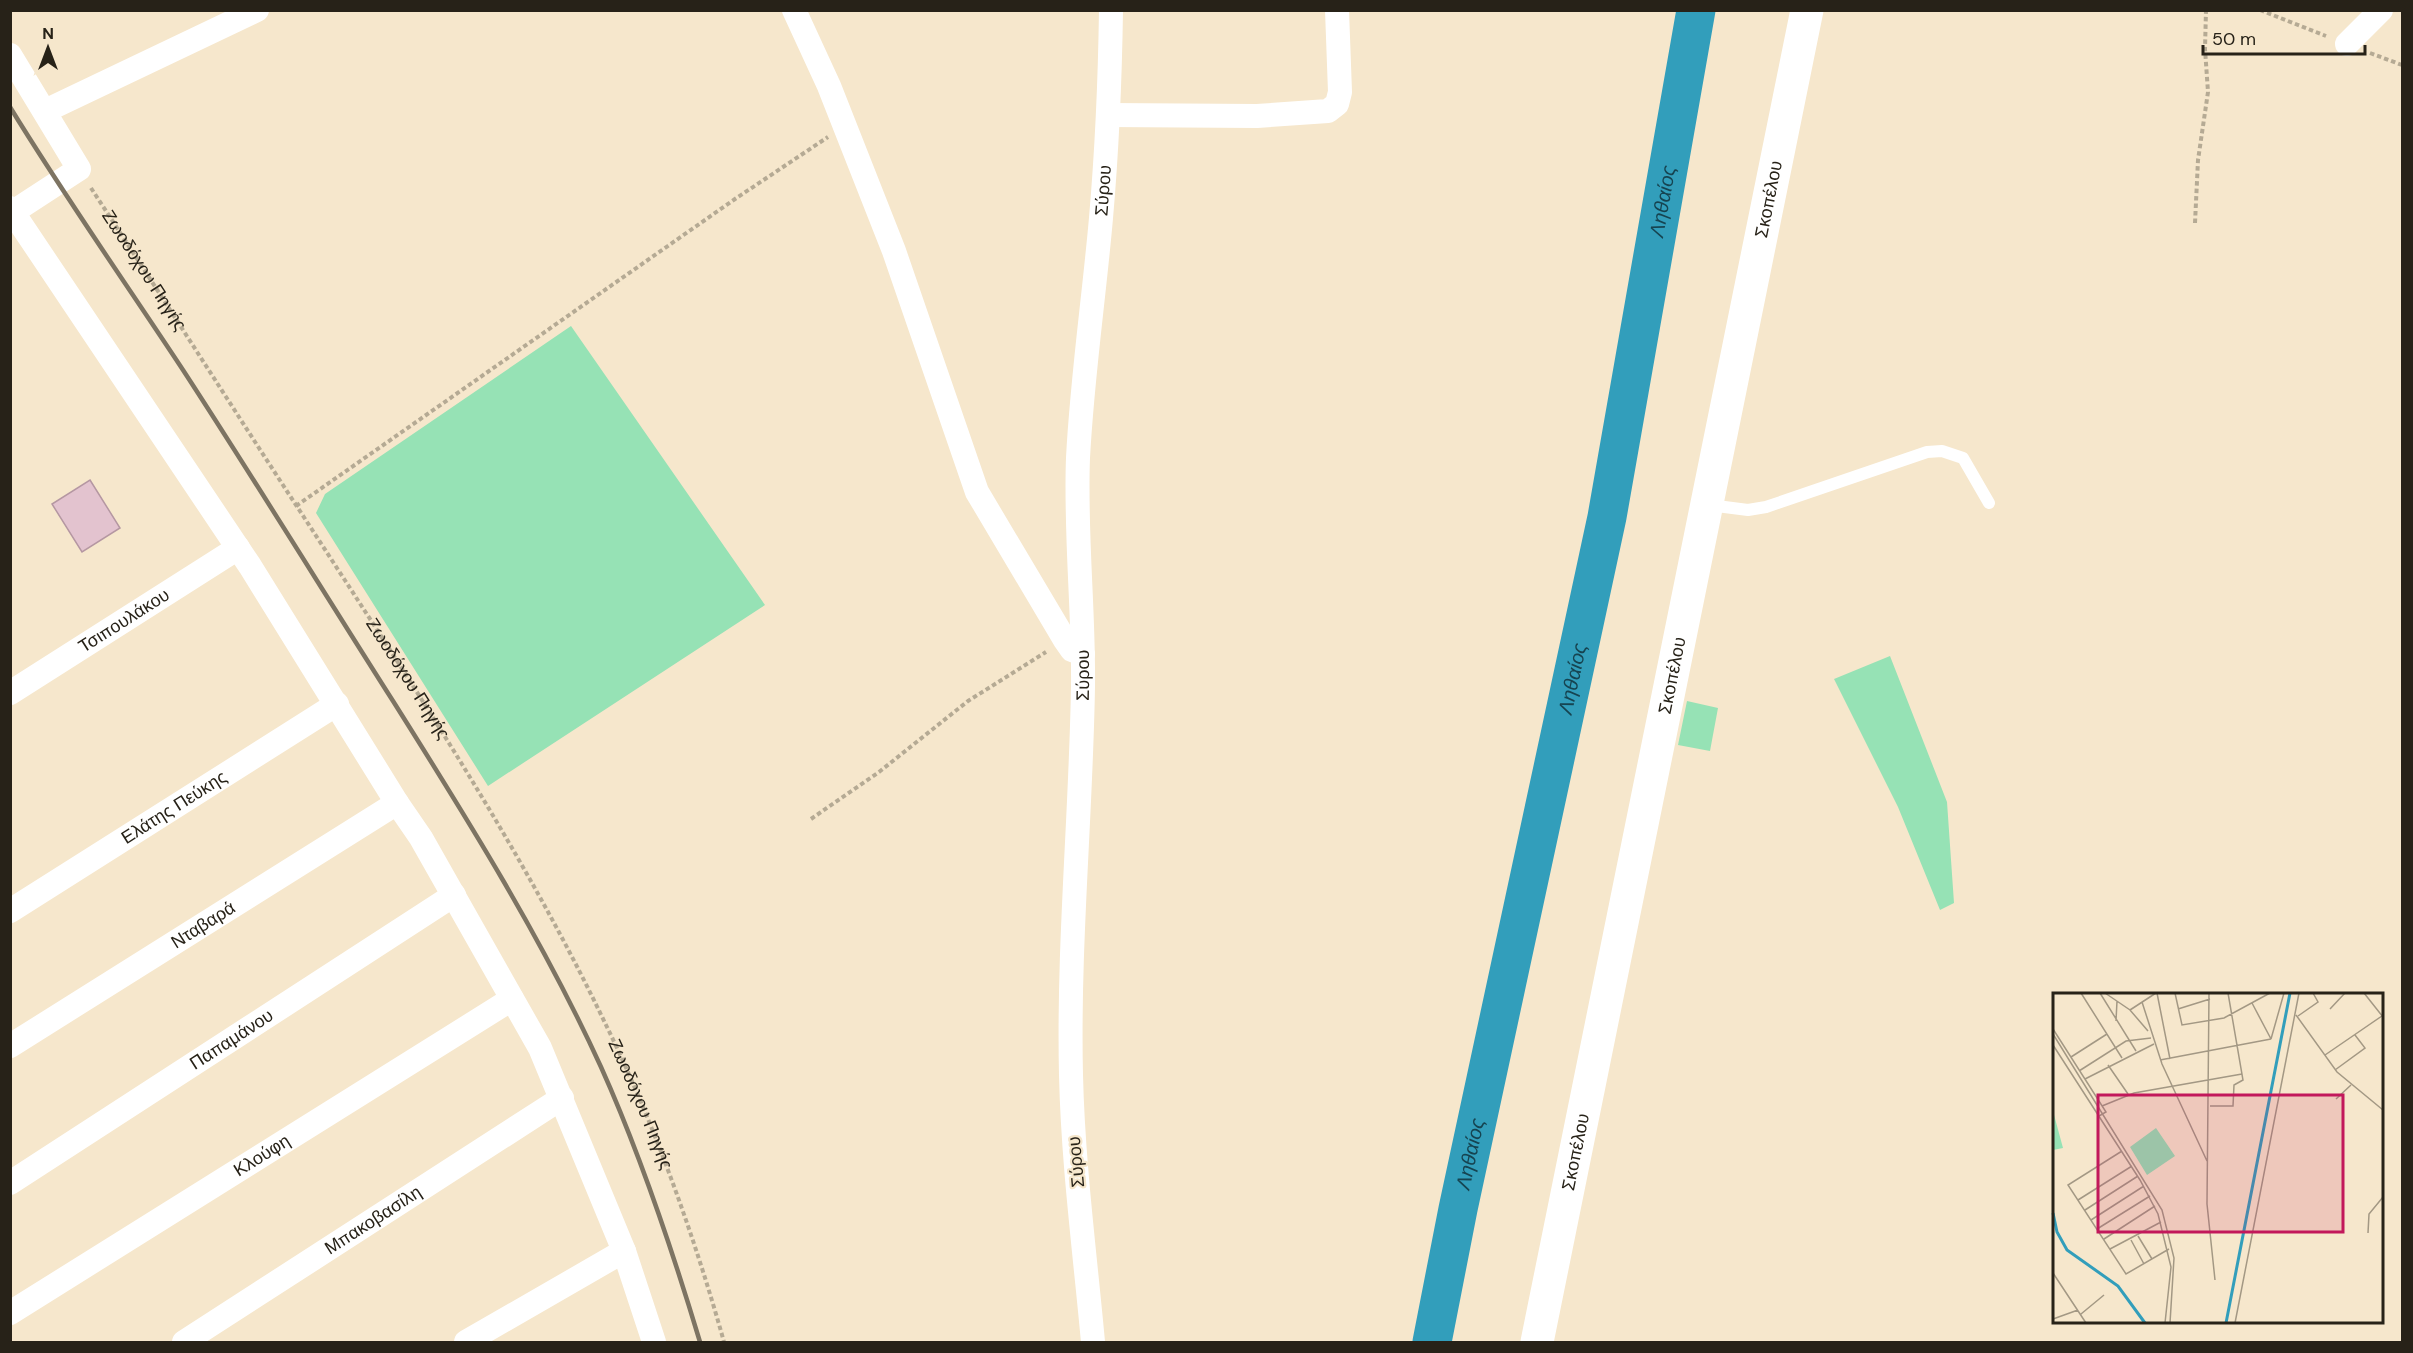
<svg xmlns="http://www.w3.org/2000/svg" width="2413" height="1353" viewBox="0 0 2413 1353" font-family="'DM Sans',sans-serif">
  <rect width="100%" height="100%" fill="#f6e7cc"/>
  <!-- green -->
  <path fill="#96e2b5" d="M571 326 765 605 488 786 316 513 325 494Z
    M1890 656 1947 802 1954 903 1940 910 1898 807 1834 679Z
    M1687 701 1718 708 1710 751 1678 745Z"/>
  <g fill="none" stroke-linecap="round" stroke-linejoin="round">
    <!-- river -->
    <path stroke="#329ebb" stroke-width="39" id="s1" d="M1432 1342 1458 1209 1607 517 1696 10"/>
  </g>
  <!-- building -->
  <path fill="#e3c3cf" stroke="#b597a2" stroke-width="1.5" d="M90 480 120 528 82 552 52 504Z"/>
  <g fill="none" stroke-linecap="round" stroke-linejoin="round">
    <!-- path -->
    <g stroke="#b5aa94" stroke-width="4" stroke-dasharray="4.5 3" stroke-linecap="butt">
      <path d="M2260 10 2326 36"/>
      <path d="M2370 53 2402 65"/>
      <path id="s2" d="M91 188C165 301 237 415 311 528 416 690 523 851 606 1025 654 1123 695 1238 724 1342"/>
      <path d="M2195 223 2198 160 2208 92 2205 49 2206 10"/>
      <path d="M296 506 735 199 828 137"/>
      <path d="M811 819 879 772 968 701 1046 652"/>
    </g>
    <!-- service -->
    <path stroke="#fff" stroke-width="12" d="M1709 505 1748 510 1766 507 1927 452 1942 451 1963 458 1989 503"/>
    <!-- minor -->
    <g stroke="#fff" stroke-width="24">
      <path d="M794 10 829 86 894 251 977 492 1065 640 1072 650 1083 654"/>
      <path d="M2347 44 2381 10"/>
      <path d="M10 55 79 169 13 212"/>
      <path d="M45 111 257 10"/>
      <path d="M1108 115 1257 116 1328 111 1337 104 1340 92 1337 10"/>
      <path d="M10 208 250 566 397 803 421 838 540 1048 624 1251 654 1342"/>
      <path id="s3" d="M10 693 238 548"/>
      <path id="s4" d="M10 911 337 704"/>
      <path id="s5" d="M10 1046 397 803"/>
      <path id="s6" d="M10 1183 454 895"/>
      <path id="s7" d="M10 1313 512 999"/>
      <path id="s8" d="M184 1342 562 1098"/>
      <path d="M466 1342 624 1251"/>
      <path id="s9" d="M1093 1342C1085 1254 1073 1164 1071 1075 1068 945 1081 816 1083 686 1084 611 1075 534 1078 458 1082 378 1094 298 1101 218 1107 149 1110 80 1111 10"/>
    </g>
    <!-- secondary -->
    <path stroke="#fff" stroke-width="33" id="s10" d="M1537 1342 1807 10"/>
    <!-- rail -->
    <path stroke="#7d7463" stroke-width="4.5" d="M10 107C65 197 125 282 183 370 254 479 323 591 393 701 468 820 543 940 601 1067 641 1156 672 1249 700 1342"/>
  </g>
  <g text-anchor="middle" stroke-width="4.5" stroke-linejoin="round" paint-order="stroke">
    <!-- street labels -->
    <g font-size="18" fill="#272218" stroke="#f6e7cc">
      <text dy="6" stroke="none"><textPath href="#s9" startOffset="1154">Σύρου</textPath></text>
      <text dy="6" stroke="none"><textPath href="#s10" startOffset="1166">Σκοπέλου</textPath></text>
      <text dy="6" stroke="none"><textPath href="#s2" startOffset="98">Ζωοδόχου Πηγής</textPath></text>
      <text dy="6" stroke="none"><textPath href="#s3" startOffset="135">Τσιπουλάκου</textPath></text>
      <text dy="6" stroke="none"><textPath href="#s9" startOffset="668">Σύρου</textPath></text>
      <text dy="6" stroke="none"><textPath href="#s10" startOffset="680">Σκοπέλου</textPath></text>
      <text dy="6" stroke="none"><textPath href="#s2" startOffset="584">Ζωοδόχου Πηγής</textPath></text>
      <text dy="6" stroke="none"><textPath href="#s4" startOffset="194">Ελάτης Πεύκης</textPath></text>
      <text dy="6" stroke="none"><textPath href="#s5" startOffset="228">Νταβαρά</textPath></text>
      <text dy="6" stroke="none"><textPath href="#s6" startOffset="264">Παπαμάνου</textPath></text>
      <text dy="6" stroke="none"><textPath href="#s2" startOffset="1070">Ζωοδόχου Πηγής</textPath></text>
      <text dy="6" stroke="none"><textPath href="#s10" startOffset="194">Σκοπέλου</textPath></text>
      <text dy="6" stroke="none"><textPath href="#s7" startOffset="297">Κλούφη</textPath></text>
      <text transform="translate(1076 1162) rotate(-95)" y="6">Σύρου</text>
      <text dy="6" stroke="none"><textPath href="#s8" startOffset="225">Μπακοβασίλη</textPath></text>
    </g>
    <!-- water labels -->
    <g font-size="20" font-style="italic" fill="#164451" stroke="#f6e7cc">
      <text dy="7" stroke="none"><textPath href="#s1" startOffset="1164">Ληθαίος</textPath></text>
      <text dy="7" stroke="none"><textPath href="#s1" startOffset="678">Ληθαίος</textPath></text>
      <text dy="7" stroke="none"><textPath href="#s1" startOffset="192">Ληθαίος</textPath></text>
    </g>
  </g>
  <!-- overview -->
  <g transform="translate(2053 993)">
    <rect width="330" height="330" fill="#f6e7cc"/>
    <path d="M0 118 10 155 0 157ZM103 135 122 163 94 182 77 154Z" fill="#96e2b5"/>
    <path fill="none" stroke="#329ebb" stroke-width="3" d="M0 220 4 239 14 257 65 293 92 330M173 330 237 0"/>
    <path fill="none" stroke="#a39884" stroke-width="1.5" d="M28 0 69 65M47 0 83 58M52 0 77 17 95 38M104 0 117 66M122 0 129 32 171 25 217 0M156 0 154 211 162 287M311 0 330 24M89 9 109 71 154 168M199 10 218 46M125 16 157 6M277 16 292 0M77 17 103 0M243 22 284 79 330 117M245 23 265 9 260 0M63 28 64 8M0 36 53 119 46 123M0 41 109 217 121 265 117 330M218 46 231 0M0 52 87 187 105 221 118 274 112 330M272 62 329 23M18 64 54 41M107 67 218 46M55 72 75 101M282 77 312 55 302 42M26 78 73 48 98 45M32 86 101 51M283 106 298 92M49 113 81 100 189 81M157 113H180L181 92 190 87 175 0M69 158 15 192 73 281 116 256M25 207 79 173M32 217 85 183M38 227 91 193M44 236 97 203M315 240 316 221 330 204M85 243 99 266M51 246 102 213M78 247 91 271M57 256 108 229M0 280 33 330M28 321 51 302M0 326 25 317M182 330 246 0"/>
    <path fill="#c2185b" fill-opacity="0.15" stroke="#c2185b" stroke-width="3" d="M45 102H290V239H45Z"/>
    <rect width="330" height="330" fill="none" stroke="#272218" stroke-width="3"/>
  </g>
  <!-- border -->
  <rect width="2413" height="1353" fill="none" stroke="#272218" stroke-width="24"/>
  <!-- north arrow -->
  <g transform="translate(48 48)" stroke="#f6e7cc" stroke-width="4.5" paint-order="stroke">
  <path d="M0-4.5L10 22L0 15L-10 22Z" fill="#272218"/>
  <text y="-9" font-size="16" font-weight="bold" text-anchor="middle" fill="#272218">N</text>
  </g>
  <!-- scale -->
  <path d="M2203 45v9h162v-9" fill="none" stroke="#272218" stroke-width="3"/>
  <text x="2212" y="45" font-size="18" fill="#272218" stroke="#f6e7cc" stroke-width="4.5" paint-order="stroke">50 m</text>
</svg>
